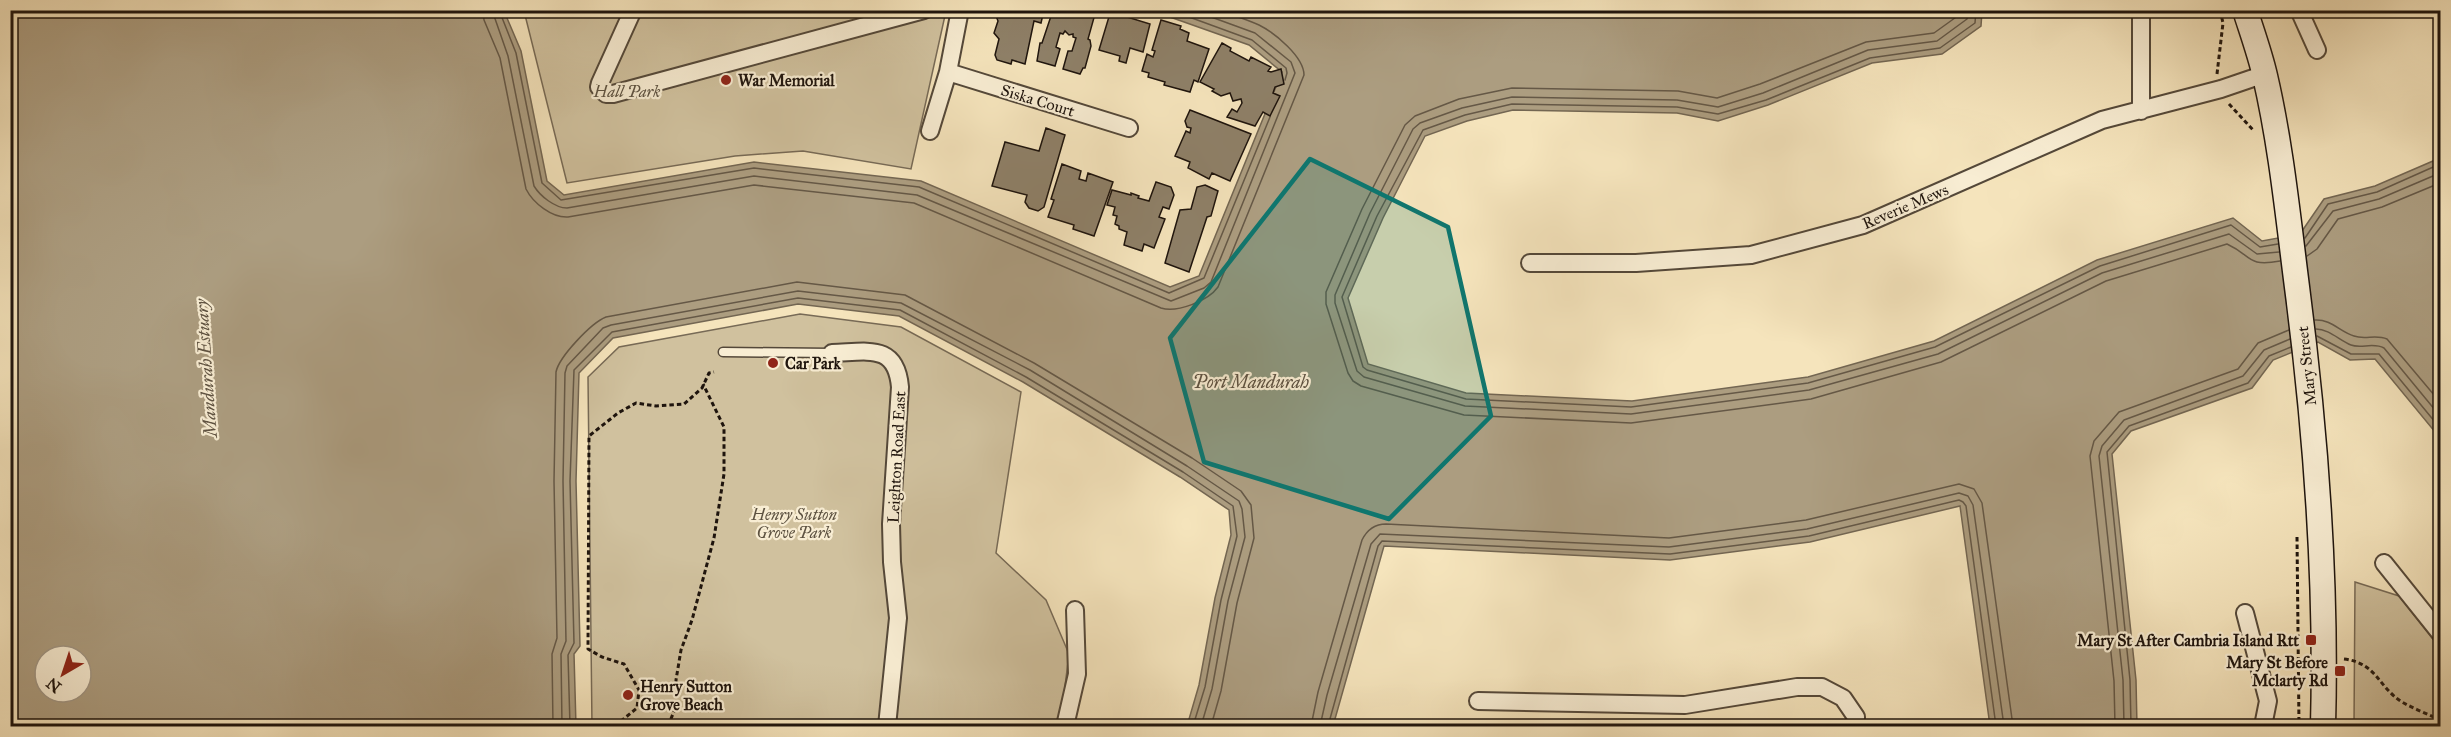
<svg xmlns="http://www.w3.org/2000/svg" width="2451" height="737" viewBox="0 0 2451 737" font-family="'IM FELL Great Primer',serif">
  <rect width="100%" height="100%" fill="#f5e4bc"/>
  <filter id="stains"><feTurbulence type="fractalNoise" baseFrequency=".00333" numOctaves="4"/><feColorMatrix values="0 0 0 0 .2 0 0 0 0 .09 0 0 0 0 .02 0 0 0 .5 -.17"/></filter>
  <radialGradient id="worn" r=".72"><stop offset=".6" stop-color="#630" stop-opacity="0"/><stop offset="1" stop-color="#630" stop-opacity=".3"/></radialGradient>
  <!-- green -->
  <path fill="#d0c19e" stroke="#776a56" stroke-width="1.5" d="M524 11H946L911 169 803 151 735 156 567 183Z
    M800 314 901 327 1021 392 996 553 1046 600 1069 654 1062 710 1056 726H592L588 377 619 347Z
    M2355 582 2399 596 2440 648V726H2354Z"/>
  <!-- water -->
  <path fill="#ac9d80" stroke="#736652" stroke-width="1.5" fill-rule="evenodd" d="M10 11H504L521 51 547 181 564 195 754 162 921 181 1170 287 1199 276 1282 72 1249 45 1153 11H1982L1981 26 1942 54 1872 63 1768 105 1718 121 1677 113 1513 110 1467 121 1425 136 1383 218 1348 298 1368 364 1466 393 1632 401 1808 377 1934 341 2097 260 2233 218 2262 241 2300 234 2324 199 2375 186 2440 158V438L2375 359 2350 360 2318 342 2273 360 2252 388 2131 431 2112 454 2136 680 2137 726H1990L1960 506 1810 542 1670 560 1384 546 1333 726H1187L1199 685 1215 598 1231 535 1229 510 1180 477 1023 382 899 316 798 304 613 338 579 373 576 481 580 646 574 654 576 726H11ZM45 656H81V692H45Z"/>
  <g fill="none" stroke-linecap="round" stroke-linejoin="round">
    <!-- shore -->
    <path stroke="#655846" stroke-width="1.5" d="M483 10 484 20 500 58 526 189C533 203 552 218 568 217L754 185 914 203 1161 308C1177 313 1208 301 1218 287L1304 75C1304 57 1275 33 1259 25 1246 19 1232 15 1219 10
      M492 10 508 56 534 186C540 196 555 208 567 208L754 176 917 195 1171 301 1204 288 1211 282 1295 73 1291 62 1255 33 1192 10
      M499 10 516 53 542 183 561 200 754 168 919 187 1169 293 1204 278 1270 117
      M1170 10 1252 40 1286 68 1287 73 1285 80
      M1960 10 1959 15 1934 33 1866 42 1760 84 1717 98 1678 91 1512 88 1459 99 1415 116 1405 125 1362 209 1326 292V304L1348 373 1353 381 1361 386 1464 415 1631 423 1811 399 1941 362 2106 281 2227 244C2253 256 2246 267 2280 261
      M1969 10 1967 19 1937 41 1868 50 1763 93 1718 107 1677 100 1512 97 1462 108 1420 123 1413 129 1370 213 1335 295V303L1357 371 1364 377 1465 406 1631 414 1809 390 1938 354 2102 273 2229 234 2257 254 2279 252
      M1976 10 1975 23 1940 48 1870 58 1766 100 1718 114 1677 107 1512 104 1465 115 1423 130 1377 216 1342 297 1363 367 1367 370 1466 399 1631 407 1808 383 1935 347 2100 266 2231 225 2260 247 2278 244
      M2305 238 2328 204 2377 192 2440 164
      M2306 246 2333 211 2379 199 2440 173
      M2307 256 2317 249 2338 219 2382 207 2440 183
      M2315 320C2331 319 2340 332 2354 336 2365 340 2376 334 2387 339L2440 402
      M2316 329C2329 329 2339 340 2351 345 2361 349 2373 342 2384 348L2440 416
      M2317 336 2351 354H2379L2440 428
      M553 726 552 654 557 638 554 481 556 372C559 357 591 323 606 317L797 282 905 295 1034 363 1192 458 1241 491 1251 505 1254 538 1237 603 1221 691 1211 726
      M562 726 561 654 566 641 563 481 565 373 567 366 603 328 611 325 798 291 901 303 1030 370 1187 466 1239 501 1242 509 1245 537 1228 601 1212 689 1201 726
      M570 726 568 655 574 643 570 481 574 370 612 332 798 298 900 310 1026 377 1183 472 1233 506 1237 536 1221 600 1205 687 1193 726
      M1311 726 1318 692 1362 540C1367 530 1375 524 1386 524L1669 538 1806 520 1959 484 1974 489 1982 503 2013 726
      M1320 726 1327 695 1371 544 1380 534 1669 547 1807 529 1959 493 1968 496 1973 505 2004 726
      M1328 726 1378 546 1382 541 1670 554 1809 536 1959 500 1963 502 1966 506 1996 726
      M2115 726 2114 681 2090 456 2094 441 2119 412 2238 369 2258 343 2289 330
      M2124 726 2123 680 2099 456 2102 446 2124 420 2243 376 2264 350 2290 339
      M2131 726 2130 680 2107 452 2129 426 2248 383 2269 356 2291 347"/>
  </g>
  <!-- building -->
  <path fill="#8e8068" stroke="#1e140d" stroke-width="1.5" d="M997 10H1044L1041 23 1034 21 1025 64 1012 60 1011 64 997 60 995 55 999 39 994 33 998 21 996 16Z
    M1053 10 1079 12 1082 10 1095 14 1088 39 1090 40 1091 46 1085 68H1083L1080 74 1063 69 1068 51H1072L1076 38 1073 37V34L1069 35 1065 31 1063 34 1060 33 1056 47 1060 49 1055 66 1037 61 1040 43H1042Z
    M1111 10H1128L1127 17 1150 24 1143 52 1130 48 1126 63 1119 61 1120 56 1099 50Z
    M1161 20 1181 26 1180 29 1189 33 1187 41 1209 49 1198 82 1194 80 1190 92 1164 85 1165 82 1148 77 1149 73 1142 71 1147 54 1153 57 1155 51 1152 50Z
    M1222 43 1231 48 1230 51 1249 61 1251 57 1271 67 1268 71 1271 72 1281 69 1284 84 1275 87 1273 93 1280 96 1270 116 1263 112 1255 126 1227 117 1232 109 1237 112 1242 103 1241 99 1233 101 1230 93 1221 96 1212 91 1214 89 1200 82Z
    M1190 110 1251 134 1230 181 1212 173 1209 179 1188 168 1190 162 1175 156 1186 131 1190 133 1191 128 1187 127 1185 121Z
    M1046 128 1065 135 1044 207 1038 211 1029 208 1025 202 1027 195 992 186 1005 142 1039 151Z
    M1062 164 1081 171 1079 179 1086 181 1088 173 1113 182 1094 236 1073 229 1074 225 1048 217 1054 200 1051 199Z
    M1156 182 1171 187 1174 195 1169 209 1163 207 1159 217 1165 219 1154 248 1144 244 1142 251 1124 245 1127 232 1119 229V226L1115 224 1117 216 1113 215 1115 207 1107 205 1112 190 1131 195V193L1139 196 1138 198 1149 201Z
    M1205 185 1218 191 1211 216 1207 217 1189 272 1165 263 1180 210 1191 209 1197 187Z"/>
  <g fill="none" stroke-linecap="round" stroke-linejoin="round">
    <!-- lane casing -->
    <g stroke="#544839" stroke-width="11">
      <path id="lane" d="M723 352 832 353"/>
    </g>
    <!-- street casing -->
    <g stroke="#544839" stroke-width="20">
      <path id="street" d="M633 10 600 83 599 87 606 94H613L924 10
        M2141 10V111
        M2299 10 2317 50
        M948 72 1129 128
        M930 131 948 72 960 10
        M1530 263H1636L1751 255 1863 225 2102 120 2221 89 2265 74
        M832 353C868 352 896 343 900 387L891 524 892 562 898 618 887 726
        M2384 563 2440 633
        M2245 613 2268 701 2263 726
        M1478 701 1685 705 1797 687H1822L1843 698 1856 717 1855 726
        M1065 726 1077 674 1075 610"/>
    </g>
    <!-- secondary casing -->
    <g stroke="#1e140d" stroke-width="27">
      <path id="secondary" d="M2245 10C2252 32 2260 54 2265 76 2281 145 2288 217 2297 287 2316 433 2327 579 2323 726"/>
    </g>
    <!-- path -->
    <path stroke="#1e140d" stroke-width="3" stroke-dasharray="4.5 3" stroke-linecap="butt" d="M2217 74 2223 23 2220 10
      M2229 104 2253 130
      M2297 537 2299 726
      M2344 659C2377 663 2378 687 2402 702 2414 709 2428 714 2440 720
      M615 726 637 708 639 690 624 664 602 657 588 649 589 436 618 413 636 403 656 406 684 404 702 388 709 373 714 372
      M668 726 677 704 676 680 681 650 692 620 714 538 724 474V427L703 384"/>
    <!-- lane -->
    <use href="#lane" stroke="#f8edd3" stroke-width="8"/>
    <!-- street -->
    <use href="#street" stroke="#f8edd3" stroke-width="16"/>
    <!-- secondary -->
    <use href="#secondary" stroke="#f8edd3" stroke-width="24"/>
  </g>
  <!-- marked area -->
  <path fill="#0f766e" fill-opacity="0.2" stroke="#0f766e" stroke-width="4.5" stroke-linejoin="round" d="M1310 159 1448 227 1491 416 1389 519 1204 462 1170 338Z"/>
  <!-- markers -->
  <g fill="#8f2418" stroke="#f8edd3" stroke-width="2">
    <circle cx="726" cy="80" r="6"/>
    <circle cx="773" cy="363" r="6"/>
    <rect x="2305" y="634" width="12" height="12" rx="3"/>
    <rect x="2334" y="665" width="12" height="12" rx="3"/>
    <circle cx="628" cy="695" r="6"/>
  </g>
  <g text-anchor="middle" stroke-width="4.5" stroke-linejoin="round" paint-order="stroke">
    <!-- poi labels -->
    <g font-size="16" font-weight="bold" fill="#1e140d" stroke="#f8edd3" text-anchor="start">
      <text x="738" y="86">War Memorial</text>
      <text x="785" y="369">Car Park</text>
      <text x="2299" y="646" text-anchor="end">Mary St After Cambria Island Rtt</text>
      <text x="2328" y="668" text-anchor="end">Mary St Before<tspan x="2328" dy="18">Mclarty Rd</tspan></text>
      <text x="640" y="692">Henry Sutton<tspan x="640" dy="18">Grove Beach</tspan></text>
    </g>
    <!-- park labels -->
    <g font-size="16" font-style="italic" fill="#5c5140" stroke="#f8edd3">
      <text x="627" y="97">Hall Park</text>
      <text x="794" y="520">Henry Sutton<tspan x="794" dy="18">Grove Park</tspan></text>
    </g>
    <!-- street labels -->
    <g font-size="16" fill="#1e140d" stroke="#f8edd3">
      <text transform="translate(1038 100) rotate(17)" y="6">Siska Court</text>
      <text transform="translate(1905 206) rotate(-23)" y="6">Reverie Mews</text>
      <text transform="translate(2306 366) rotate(-96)" y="6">Mary Street</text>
      <text transform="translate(896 457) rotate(-87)" y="6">Leighton Road East</text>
    </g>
    <!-- water labels -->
    <g font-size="18" font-style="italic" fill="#5e5241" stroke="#f8edd3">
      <text transform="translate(206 368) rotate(-94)" y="6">Mandurah Estuary</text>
      <text x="1251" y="388">Port Mandurah</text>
    </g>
  </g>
  <!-- margin -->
  <rect width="2451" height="737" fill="none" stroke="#f5e4bc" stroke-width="36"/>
  <rect x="12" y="12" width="2427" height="713" fill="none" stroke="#1e140d" stroke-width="3"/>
  <rect x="18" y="18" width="2415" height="701" fill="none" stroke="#1e140d" stroke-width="1.5"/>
  <!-- north arrow -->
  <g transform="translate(63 674) rotate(219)"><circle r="28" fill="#f8edd3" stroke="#a19684" stroke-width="1.5"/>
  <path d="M0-4.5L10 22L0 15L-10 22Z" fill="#8f2418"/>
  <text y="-9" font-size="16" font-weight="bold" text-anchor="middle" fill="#1e140d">N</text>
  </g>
  <rect width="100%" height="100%" filter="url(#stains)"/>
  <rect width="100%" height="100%" fill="url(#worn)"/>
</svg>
